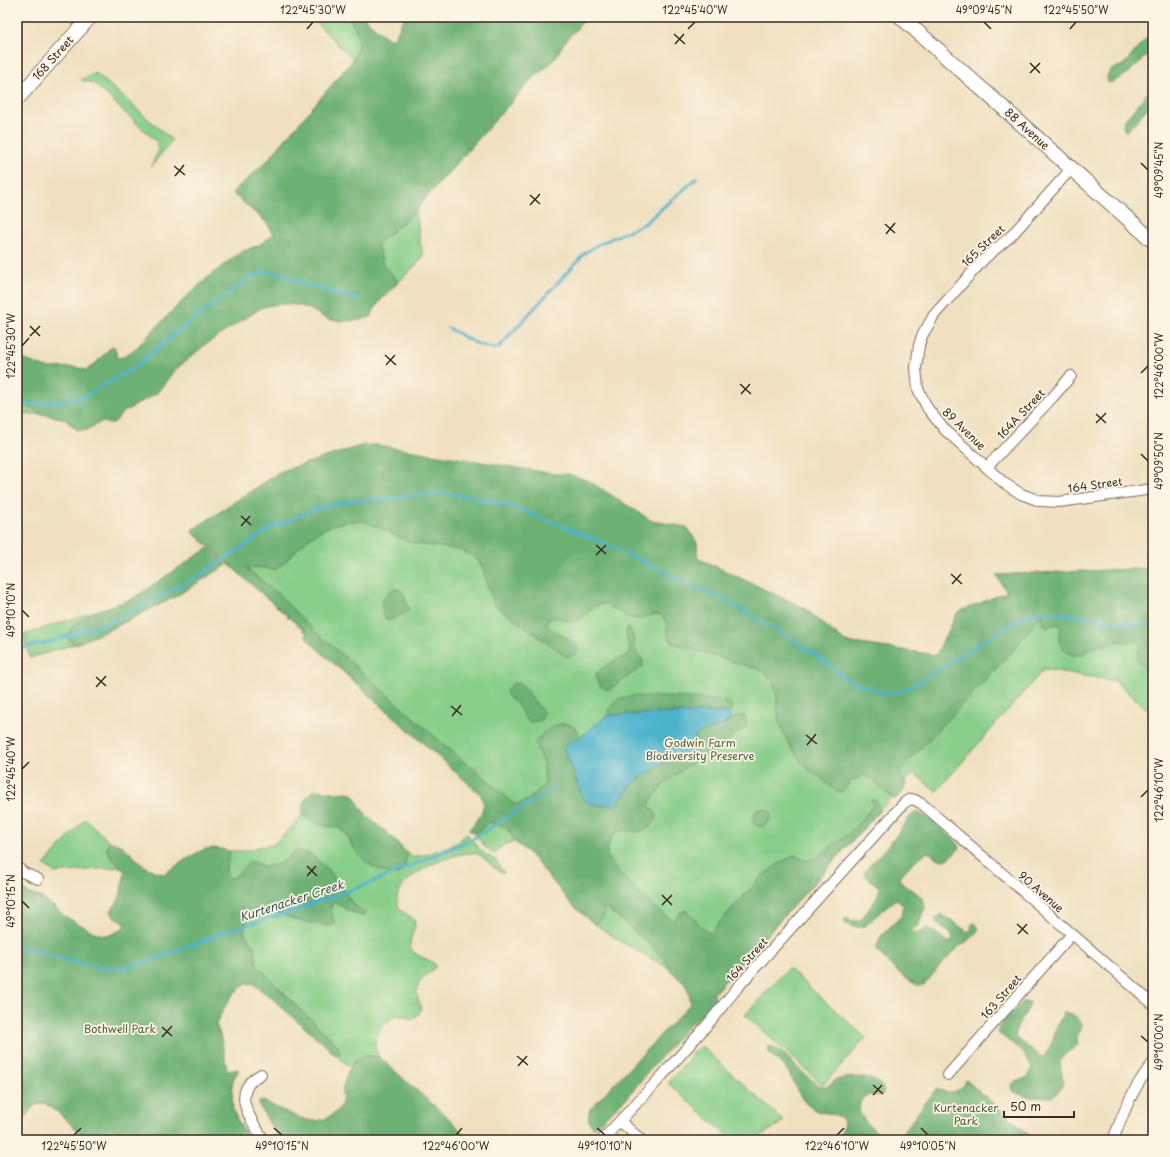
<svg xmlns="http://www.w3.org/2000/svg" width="1170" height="1157" viewBox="0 0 1170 1157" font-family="'Playpen Sans',sans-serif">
  <rect width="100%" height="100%" fill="#fcf5e5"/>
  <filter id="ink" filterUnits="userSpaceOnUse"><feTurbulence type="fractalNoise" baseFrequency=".025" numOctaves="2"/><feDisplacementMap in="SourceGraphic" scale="8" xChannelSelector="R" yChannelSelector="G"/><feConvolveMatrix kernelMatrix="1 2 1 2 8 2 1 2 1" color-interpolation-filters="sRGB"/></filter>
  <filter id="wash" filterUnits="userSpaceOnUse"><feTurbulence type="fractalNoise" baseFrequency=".012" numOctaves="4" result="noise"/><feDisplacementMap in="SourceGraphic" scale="16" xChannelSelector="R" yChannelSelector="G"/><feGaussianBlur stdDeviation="0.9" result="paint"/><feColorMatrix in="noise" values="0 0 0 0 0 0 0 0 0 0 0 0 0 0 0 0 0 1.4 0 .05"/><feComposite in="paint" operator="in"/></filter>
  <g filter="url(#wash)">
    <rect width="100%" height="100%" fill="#f0e0c1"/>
    <!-- green -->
    <path fill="#88ce89" stroke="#627c54" d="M311 17H348C359 33 362 42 353 60Z
      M96 73 172 140 151 167 158 151V143L93 83 81 80Z
      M416 211 420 242 423 254 420 261 399 282 383 265 377 244Z
      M17 401 42 414H17Z
      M364 445 578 492 589 481 649 533 687 527 697 543V558L804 608 845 642 936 655 958 612 1007 592 996 575 1153 568V714L1115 681 1044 669 936 792 914 773 714 993 191 531 282 471Z
      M93 612 76 623 68 636 70 641 75 644 30 658 23 635Z
      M302 815 315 824 339 828 348 836 352 846 405 865 407 853 413 856H420L434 852 459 842 466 833C473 841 484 857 495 859L504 873C492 870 485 854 473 853 452 852 399 875 397 899 397 902 399 906 399 909L414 919 415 927 410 941 411 950C419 958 429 958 436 965 433 972 427 973 422 979 415 988 416 996 421 1006L419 1014 413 1019 396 1015C382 1025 368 1040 379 1057L356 1060 351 1068 338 1057 340 1051 257 965 255 948 244 933 248 913 259 907 270 909 295 920 334 921 330 909 332 903H336L347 910 364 912 352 904 338 882 313 857 293 852C286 862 274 868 262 866 257 865 254 862 250 862L235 877 229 878C223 870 228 863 230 854L228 851H241L274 844 289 830Z
      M85 819 109 841 107 850 112 858 121 867 54 873 51 869 44 865Z
      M490 822C507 826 507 827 515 842L505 844 496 851 495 854 484 846 474 833 478 832Z
      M603 907 609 910 655 949 667 962 670 969 623 943 593 923H598L604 915Z
      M788 968 866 1038 823 1085 745 1015Z
      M701 1046 784 1121 755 1140H744L739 1136 735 1140H732L668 1083 687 1061 692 1053Z"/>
    <!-- forest -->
    <path fill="#6eb175" stroke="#546e4a" d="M348 17H364C372 25 382 36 392 40 398 33 400 24 405 17H587L563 44 556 57 551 63 531 80 423 201 416 211 377 244 383 265 399 282C388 292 377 302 371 317 360 321 344 322 332 320 324 319 318 314 312 310 297 303 277 302 261 308L206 344 174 371 157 393 122 413 115 422 109 424C100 419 95 426 87 430 84 431 81 430 77 430L65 419 42 414 17 401V355L20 358 47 368 75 367 86 370 96 363 112 346 115 348 117 358H120L134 350 185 298 213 273 241 252 259 245 274 234 267 223 232 193 266 162 353 60C362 42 359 33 348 17Z
      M1153 30V51C1138 61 1127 79 1108 83L1107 77 1110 70 1121 66 1127 61Z
      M1153 86V102L1126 132 1123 127 1124 121Z
      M364 445H377L555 474H569L589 481 652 521 687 527 697 543V558L804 608 845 642 936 655 958 612 1007 592 996 575 1153 568V667L1146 668 1140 664 1136 658 1141 645 1139 642 1136 641 1127 643C1117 638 1116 644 1106 645 1103 646 1100 645 1097 646 1086 651 1078 661 1066 651 1062 648 1060 645 1059 641 1058 637 1060 632 1061 628L1059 625 1055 624 1048 627C1041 624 1041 621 1041 615L1011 653 899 771 906 784 903 792 894 800 873 780 863 775 852 781 842 792 838 793C832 788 827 783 822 779 815 774 808 770 803 764 793 753 785 738 780 724 774 704 782 680 760 670L673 643C663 633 670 624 663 617 655 609 648 619 640 619 628 620 616 610 606 604 590 602 589 617 577 621 566 624 557 613 547 621L546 625C557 635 571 635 578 650L575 655 567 657 495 605C493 600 491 596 489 591 486 583 485 573 481 565 470 545 432 548 413 543 397 538 382 527 365 522 360 520 350 521 344 522 310 529 300 549 276 570L258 567 247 569 277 593 307 624 465 763 475 769 515 805 528 800 545 783 543 765 535 743C541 732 560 718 572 726 576 729 578 733 581 736L567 744 565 752 582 797 590 803 601 805 618 804 633 783 669 759 693 746C693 727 715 731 727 723 734 719 734 716 744 715L747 721 746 728C741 730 737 733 733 737 710 753 658 779 649 806L656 813 657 818C642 844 626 823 615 834 611 838 606 848 607 854 608 867 661 914 674 921L680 913 686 910 707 932 710 933 763 875 778 864 794 855 805 860 814 859 847 835 858 824 873 806 871 801 872 799 876 800 878 802 879 810 714 993 715 999 704 1013 689 1025 625 1099 596 1126 593 1127C587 1121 588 1116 590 1109L690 1004C690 985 683 983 671 971 668 967 668 963 665 960 648 942 628 926 609 910L603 907 605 915 598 923H593L572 905 531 855 515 842 509 830 503 825 490 822 478 832 474 833 469 830 481 814 484 804 481 795 313 645 306 637V632L191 531 282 471Z
      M208 548 227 565 173 598 119 625 79 643 75 644 70 641 68 636 70 630 76 623 93 612 132 599Z
      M393 589 401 590 404 595 409 610C403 615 397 616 391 620L386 619C378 604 380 599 393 589Z
      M628 627C638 638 630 649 642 659L643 666 609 690 601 687C599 684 595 679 596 675 599 667 622 657 630 654L626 632Z
      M515 683 521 684 527 689 530 696 544 713 541 720 530 722C521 716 524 713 518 706 513 699 508 700 506 690L511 685Z
      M632 696 698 698 725 701 732 705 730 713 720 712 608 715C612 699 617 699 632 696Z
      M314 790H321L336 793 348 792 354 795 359 805 366 814 374 822 391 836 407 853 405 865 398 875C380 873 362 863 353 846 349 840 347 833 340 829 333 825 323 826 316 824 311 822 306 818 302 815 303 804 305 797 314 790Z
      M760 809H765L771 812C772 821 767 824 760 827L755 825 753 821 755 812Z
      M918 812 935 823 958 843 960 848C955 852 947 863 939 859 935 858 932 854 928 852 920 856 901 872 899 879 904 890 924 891 925 906 925 911 921 916 920 921 920 926 917 928 912 928V932L920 933 927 928 933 931 947 942 951 941 953 938 952 935 936 922 935 919 940 914 952 921 968 932 971 930 972 924 975 923 978 926V932L966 942 958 947 940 966 925 984 920 986C905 981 885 961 876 949L881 936 903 914V905L897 899 888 905 865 926C857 928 850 927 844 922L846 917 853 921 861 920C868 909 877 901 880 888 875 883 867 879 864 873L866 870 896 836 909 818 913 814Z
      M109 841 123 846 144 866 154 871 164 874C175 867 191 855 203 850 211 847 221 848 228 851L230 854C228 863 223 870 228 878 237 879 243 867 250 862H254L264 866H269L276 865 284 862 297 850C314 853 327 868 338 882 348 895 348 903 364 912L365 914 362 916 347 910 339 904 332 903C329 913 335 916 333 925L329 926 295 920 270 909 259 907 248 913 244 933 255 948 257 965 291 1001 337 1044 340 1051 338 1057 268 995 252 983C234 985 224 1009 216 1024L221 1038 227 1069 230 1071 237 1069 239 1070 234 1078 232 1086 233 1110 239 1123 250 1140H88L60 1114 45 1103 35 1105 28 1113 17 1128V885L29 894 40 897 57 909 64 916 96 933 103 935H110L120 930 125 925 122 920C116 919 113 917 111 911L119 900 125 872 112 858 107 850Z
      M1023 1002H1030C1028 1016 1014 1022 1016 1037L1039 1056 1044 1057C1054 1044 1055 1026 1064 1012 1073 1014 1077 1016 1082 1024L1077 1037 1078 1045 1064 1055 1060 1062C1062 1079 1068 1085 1052 1097 1045 1096 1040 1098 1033 1097 1025 1097 1019 1094 1012 1091L1011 1086 1013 1083 1028 1077 1032 1068 1021 1049 999 1034 998 1030 1003 1021Z
      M769 1046C783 1049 789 1060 799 1069 806 1076 814 1082 822 1087H826C829 1085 831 1083 834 1081 846 1075 880 1074 884 1091L882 1095C876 1096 871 1094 866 1096 863 1097 861 1100 860 1103 855 1119 876 1129 885 1140H873C868 1134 856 1129 849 1135 848 1136 847 1138 845 1140H839L844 1124 842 1118C833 1112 822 1114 813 1109 798 1100 796 1084 788 1071 782 1062 770 1057 767 1048Z
      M366 1055 379 1057 455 1124 464 1135V1140H279L259 1105V1102L263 1101C277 1107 297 1119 312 1121 323 1122 340 1113 342 1102 343 1099 342 1096 342 1093 343 1083 348 1069 355 1061 358 1058 363 1057 366 1055Z
      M966 1080 1035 1140H897L936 1089C948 1094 962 1094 966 1080Z"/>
    <!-- water -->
    <path fill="#4db3cc" stroke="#446e75" d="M720 712 730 713V720C722 729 705 727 696 736 692 740 694 744 692 748 691 750 689 753 687 756H677L669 759 633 783 616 805C607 805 592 805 584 800L564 749 567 744 581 736 608 715Z"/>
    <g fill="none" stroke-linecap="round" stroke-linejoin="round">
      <!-- stream -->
      <path stroke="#4db3cc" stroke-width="3" d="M448 328C464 336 480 349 498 348L585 253 597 245 644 224 697 178
        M17 405 66 401 87 395 131 370 200 314 255 274 264 272 276 273 317 288 360 300
        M17 649 54 641 114 620 197 577 270 529 312 510 344 502 443 493 479 498 513 507 602 542 735 606 807 649 845 678 857 684 883 693 900 692 921 681 944 666 1023 617 1039 612 1056 613 1153 626
        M17 946 81 964 104 968 131 967 195 944 224 932 287 913 368 884 469 841 556 787"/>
    </g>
  </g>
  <g filter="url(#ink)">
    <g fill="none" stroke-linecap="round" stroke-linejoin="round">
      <!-- minor casing -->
      <g stroke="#7a6a57" stroke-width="12">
        <path id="minor" d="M1071 169 1011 236 985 258 934 315 922 336 919 345 916 368 918 389 928 409 944 429 1004 483 1021 494 1040 501 1059 502 1153 489
          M987 467 1052 398 1071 376
          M17 867 24 873 38 879
          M261 1074C229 1092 250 1118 264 1140
          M948 1075 1072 934
          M620 1121 641 1140
          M602 1140 661 1077 708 1024 737 988 895 813 904 803 910 799 915 800 922 804 1153 1004
          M1113 1140C1124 1111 1133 1087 1153 1063"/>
      </g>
      <!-- secondary casing -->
      <g stroke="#7a6a57" stroke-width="16">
        <path id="secondary" d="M901 17 1153 241
          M17 99 90 17"/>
      </g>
      <!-- minor -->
      <use href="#minor" stroke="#fff" stroke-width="10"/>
      <!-- secondary -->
      <use href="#secondary" stroke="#fff" stroke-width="14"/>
    </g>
  </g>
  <!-- ticks -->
  <path fill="none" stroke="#3b2a1e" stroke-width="1.5" d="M984 22 991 29M307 29 313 22M688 29 695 22M1070 29 1076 22M674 34 685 44M675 44 684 34M1030 63 1040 73M1030 73 1040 63M1141 163 1148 170M174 166 185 175M175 176 184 165M530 195 540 204M530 205 540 194M885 224 895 233M886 234 895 223M30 326 40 336M30 336 40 326M22 346 29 338M385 355 396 365M386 365 395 355M1141 373 1148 366M740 384 751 394M741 394 750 384M1096 414 1106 423M1096 423 1106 413M1141 454 1148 461M241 516 251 525M241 526 250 516M596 545 606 554M596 555 606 545M951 574 962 584M952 584 961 574M22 610 29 617M96 677 106 686M96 687 106 676M451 706 462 715M452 716 461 705M806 735 817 744M807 745 816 734M22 769 29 762M1141 797 1148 790M307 866 317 876M307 876 316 866M662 895 672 905M22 901 29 908M662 905 672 895M1017 924 1028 934M1018 934 1027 924M162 1027 172 1036M1141 1036 1148 1042M162 1037 172 1026M517 1056 528 1065M518 1066 527 1056M873 1085 883 1094M873 1095 882 1085M274 1128 282 1135M597 1128 605 1135M921 1128 928 1135M74 1135 81 1128M456 1135 462 1128M837 1135 844 1128"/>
  <g text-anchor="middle" stroke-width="3.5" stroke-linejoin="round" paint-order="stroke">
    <!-- street labels -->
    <g font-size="11" fill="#3b2a1e" stroke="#fcf5e5">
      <text transform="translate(53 58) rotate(-48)" y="4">168 Street</text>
      <text transform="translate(1027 129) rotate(42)" y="4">88 Avenue</text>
      <text transform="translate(983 246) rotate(-44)" y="4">165 Street</text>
      <text transform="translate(1021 414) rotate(-47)" y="4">164A Street</text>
      <text transform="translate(964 429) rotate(44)" y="4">89 Avenue</text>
      <text transform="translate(1095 485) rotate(-8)" y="4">164 Street</text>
      <text transform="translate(1041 892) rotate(41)" y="4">90 Avenue</text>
      <text transform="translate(747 960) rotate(-48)" y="4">164 Street</text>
      <text transform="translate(1001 997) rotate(-49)" y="4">163 Street</text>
    </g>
    <!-- park labels -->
    <g font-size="11" fill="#525b3e" stroke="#fcf5e5">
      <text x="700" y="747">Godwin Farm<tspan x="700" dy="13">Biodiversity Preserve</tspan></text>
      <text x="120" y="1033">Bothwell Park</text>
      <text x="966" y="1112">Kurtenacker<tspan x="966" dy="13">Park</tspan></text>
    </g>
    <!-- water labels -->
    <g font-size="12" font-style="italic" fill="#415a5b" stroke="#fcf5e5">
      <text transform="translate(292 901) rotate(-18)" y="4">Kurtenacker Creek</text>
    </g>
  </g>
  <!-- margin -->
  <rect width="1170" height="1157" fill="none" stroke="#fcf5e5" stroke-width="44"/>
  <!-- scale -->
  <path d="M1004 1111v6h70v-6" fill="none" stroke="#3b2a1e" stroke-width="2"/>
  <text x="1010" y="1111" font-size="12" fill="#3b2a1e" stroke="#fcf5e5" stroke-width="3" paint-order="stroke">50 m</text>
  <rect x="22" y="22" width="1126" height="1113" fill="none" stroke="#3b2a1e" stroke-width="1.5"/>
  <g font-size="10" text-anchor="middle" fill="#3b2a1e">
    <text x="313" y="14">122°45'30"W</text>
    <text x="695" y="14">122°45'40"W</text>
    <text x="984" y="14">49°09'45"N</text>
    <text x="1076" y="14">122°45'50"W</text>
    <text transform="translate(1159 170) rotate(-90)" y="4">49°09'45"N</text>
    <text transform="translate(11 346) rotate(-90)" y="4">122°45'30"W</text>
    <text transform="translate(1159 366) rotate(-90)" y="4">122°46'00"W</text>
    <text transform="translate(1159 461) rotate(-90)" y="4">49°09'50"N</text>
    <text transform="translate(11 610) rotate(-90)" y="4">49°10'10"N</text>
    <text transform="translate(11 769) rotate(-90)" y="4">122°45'40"W</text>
    <text transform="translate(1159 790) rotate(-90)" y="4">122°46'10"W</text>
    <text transform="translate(11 901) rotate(-90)" y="4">49°10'15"N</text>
    <text transform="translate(1159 1042) rotate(-90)" y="4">49°10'00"N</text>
    <text x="74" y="1150">122°45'50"W</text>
    <text x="282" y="1150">49°10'15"N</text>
    <text x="456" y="1150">122°46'00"W</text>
    <text x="605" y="1150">49°10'10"N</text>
    <text x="837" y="1150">122°46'10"W</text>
    <text x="928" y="1150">49°10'05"N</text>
  </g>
</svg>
